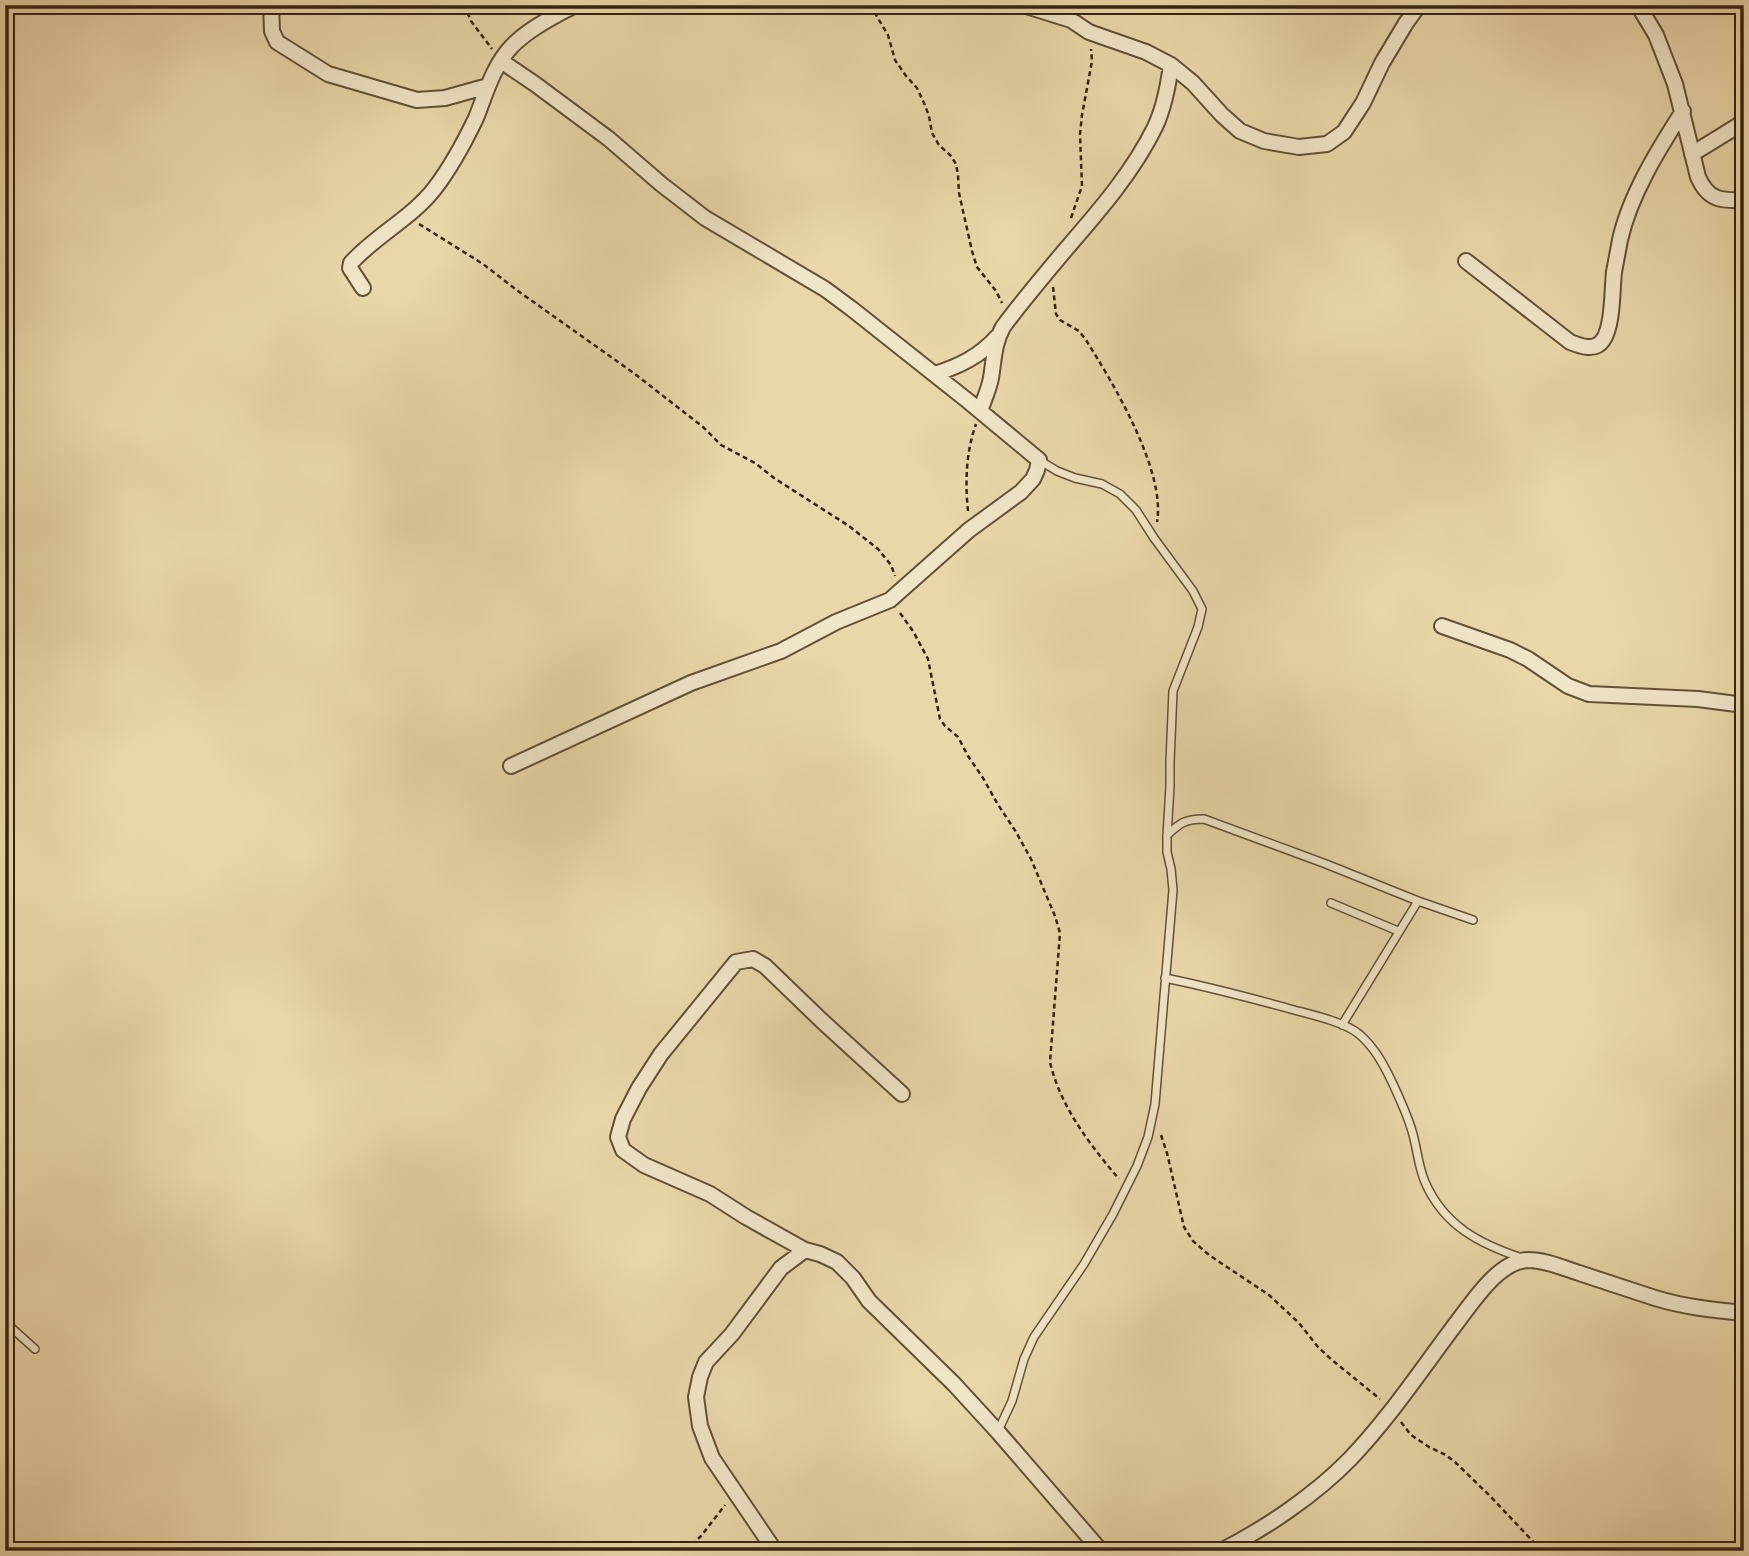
<svg xmlns="http://www.w3.org/2000/svg" width="1749" height="1556" viewBox="0 0 1749 1556" font-family="'EB Garamond',serif">
  <rect width="100%" height="100%" fill="#e9d7a9"/>
  <filter id="stains"><feTurbulence type="fractalNoise" baseFrequency=".00286" numOctaves="4"/><feColorMatrix values="0 0 0 0 .2 0 0 0 0 .09 0 0 0 0 .02 0 0 0 .5 -.17"/></filter>
  <radialGradient id="worn" r=".72"><stop offset=".6" stop-color="#630" stop-opacity="0"/><stop offset="1" stop-color="#630" stop-opacity=".3"/></radialGradient>
  <g fill="none" stroke-linecap="round" stroke-linejoin="round">
    <!-- lane casing -->
    <g stroke="#635037" stroke-width="10">
      <path id="lane" d="M1167 835C1180 823 1185 819 1204 819L1326 864 1418 901 1473 920
        M1331 903 1398 931
        M1165 978C1209 987 1251 998 1294 1010 1313 1015 1344 1022 1359 1034 1374 1047 1383 1063 1392 1082 1399 1097 1407 1114 1412 1131 1417 1147 1418 1166 1425 1182 1444 1226 1480 1244 1522 1258
        M1342 1025 1418 901
        M5 1322 35 1349
        M998 1431 1012 1401 1024 1359 1034 1337 1084 1264 1113 1214 1137 1166 1148 1137 1155 1104 1173 890 1171 869 1167 852V836L1170 786V762L1173 691 1198 627 1202 609 1193 591 1154 538 1136 510 1120 494 1102 484 1075 478 1057 471 1039 460"/>
    </g>
    <!-- street casing -->
    <g stroke="#635037" stroke-width="18">
      <path id="street" d="M271 5 272 31 277 42 328 74 417 100 445 98 488 86
        M1023 5 1071 20
        M1062 5 1071 20 1089 32 1146 52 1171 65 1193 83 1222 115 1240 131 1264 141 1299 147 1327 144 1344 132 1363 103 1382 63 1406 23 1419 5
        M1638 5 1656 35 1675 84 1698 177C1708 200 1721 201 1744 200
        M501 61 535 84 609 139 661 184 705 218 825 289 852 309 968 401 1039 460 1037 470 1033 479 1021 492 969 530 890 600 836 622 781 651 691 683 511 766
        M1692 154 1744 122
        M1466 261 1570 342C1580 346 1595 352 1603 340 1613 326 1612 290 1614 272 1616 261 1618 251 1620 240 1630 195 1658 150 1683 111
        M363 288 350 268 351 263C376 235 412 218 435 188 451 167 465 141 476 118 486 93 493 66 512 46 530 28 553 17 575 5
        M935 374C959 366 979 357 997 337
        M980 411C984 400 989 389 991 378 994 360 994 343 1003 327 1023 300 1045 274 1067 248 1099 211 1133 172 1155 127 1164 108 1168 87 1171 65
        M1442 626 1510 650 1528 659 1568 686 1589 694 1698 699 1744 705
        M805 1250 746 1217 710 1194 644 1165 623 1150 618 1137 623 1119 639 1088 661 1054 736 962 753 959 765 966 821 1020 902 1094
        M775 1551 712 1458 700 1426 696 1397 700 1377 706 1362 732 1334 781 1268 805 1250 820 1254 837 1262 853 1278 869 1301 954 1384 998 1432 1101 1551
        M1221 1551C1266 1528 1315 1495 1350 1459 1391 1416 1423 1367 1458 1321 1474 1300 1499 1261 1528 1260 1546 1260 1563 1268 1579 1273 1604 1281 1630 1290 1655 1298 1684 1307 1714 1310 1744 1313"/>
    </g>
    <!-- path -->
    <path stroke="#362311" stroke-width="2.5" stroke-dasharray="5 3.5" stroke-linecap="butt" d="M464 5 471 21 492 49
      M870 5 888 35 895 60 906 76 917 88 924 103 929 116 932 133 939 145 951 156 956 164 958 175 959 193 972 251 977 267 996 291 1002 303
      M1071 218 1082 186 1080 134 1082 115 1092 61 1091 49
      M419 224 483 264 518 291 635 374 703 427 721 445 755 463 774 478 849 526 878 549 891 565 895 576
      M1053 287 1056 314 1060 320 1079 331 1086 340C1113 383 1166 471 1157 522
      M968 511C965 482 966 452 976 424
      M900 613 913 631 928 659 940 719 945 726 958 737 968 756 983 778 997 803 1016 832 1031 859 1055 916 1060 933 1050 1062C1060 1106 1090 1145 1119 1179
      M1161 1135 1167 1153 1184 1227 1193 1241 1209 1255 1269 1295 1299 1323 1318 1347 1332 1360 1380 1399
      M1401 1422 1411 1435 1429 1447 1446 1455 1455 1462 1491 1497 1542 1551
      M686 1551 701 1536 725 1505"/>
    <!-- lane -->
    <use href="#lane" stroke="#f1e5c7" stroke-width="7"/>
    <!-- street -->
    <use href="#street" stroke="#f1e5c7" stroke-width="14"/>
  </g>
  <!-- margin -->
  <rect width="1749" height="1556" fill="none" stroke="#e9d7a9" stroke-width="28"/>
  <rect x="7" y="7" width="1735" height="1542" fill="none" stroke="#362311" stroke-width="3.5"/>
  <rect x="14" y="14" width="1721" height="1528" fill="none" stroke="#362311" stroke-width="2"/>
  <rect width="100%" height="100%" filter="url(#stains)"/>
  <rect width="100%" height="100%" fill="url(#worn)"/>
</svg>
